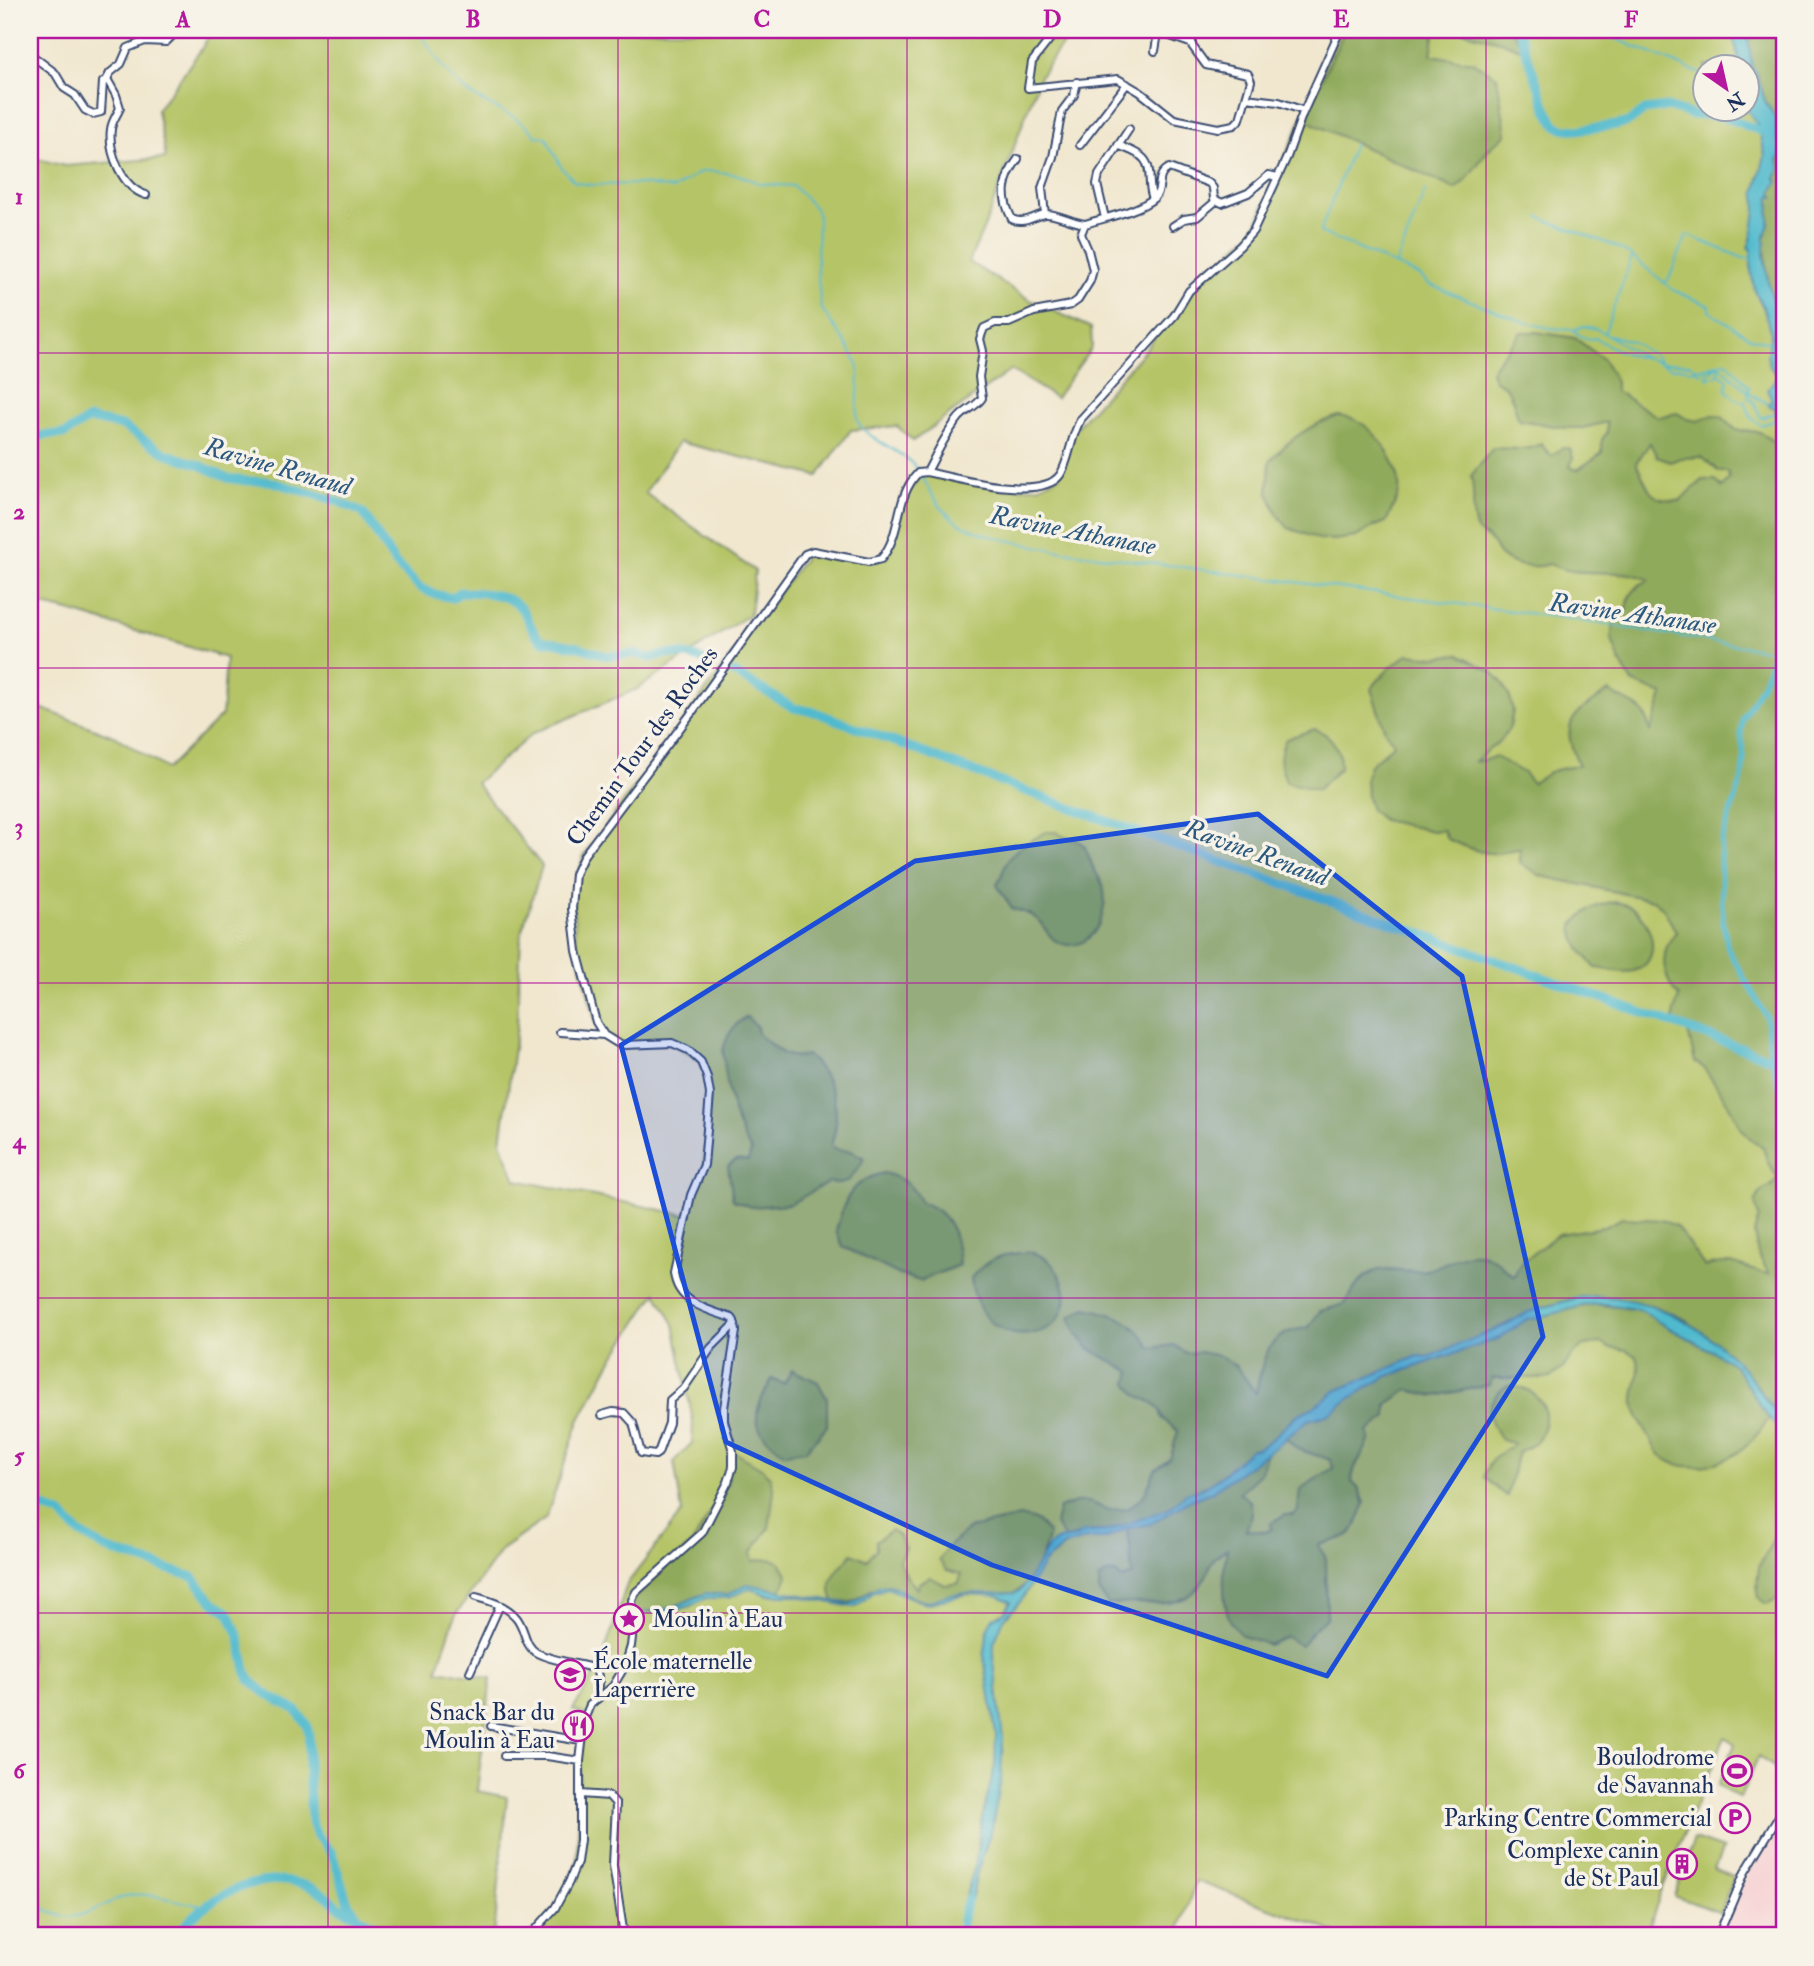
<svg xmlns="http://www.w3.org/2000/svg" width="1814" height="1966" viewBox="0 0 1814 1966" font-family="'IM FELL Double Pica',serif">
  <rect width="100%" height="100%" fill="#f7f3e8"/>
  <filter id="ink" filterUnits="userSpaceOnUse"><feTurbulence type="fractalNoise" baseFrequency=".0143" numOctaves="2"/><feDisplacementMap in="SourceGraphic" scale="14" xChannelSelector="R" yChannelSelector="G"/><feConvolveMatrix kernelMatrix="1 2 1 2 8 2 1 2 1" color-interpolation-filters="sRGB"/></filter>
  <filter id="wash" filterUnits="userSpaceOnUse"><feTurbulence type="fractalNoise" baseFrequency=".00686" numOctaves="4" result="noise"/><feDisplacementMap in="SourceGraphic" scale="28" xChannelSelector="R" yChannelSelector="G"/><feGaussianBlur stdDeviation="1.57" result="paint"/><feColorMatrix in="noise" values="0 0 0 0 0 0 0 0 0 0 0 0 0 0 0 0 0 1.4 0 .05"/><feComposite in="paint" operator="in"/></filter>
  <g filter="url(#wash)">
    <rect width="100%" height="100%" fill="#f1e7cf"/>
    <!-- built -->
    <path fill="#f7cfd3" d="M1784 1808V1936H1718L1731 1907Z"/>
    <!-- green -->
    <path fill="#b5c466" stroke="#687a62" stroke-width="2" fill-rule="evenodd" d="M212 30H1073L1040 76 988 218 969 262 1032 301 1091 328 1092 347 1056 398 1011 370 913 441 897 426 851 430 818 476 679 442 645 493 755 571 750 614 637 689 533 733 476 783 542 866 521 934 517 1026 501 1142 516 1180 686 1215 704 1165 710 1094 701 1062 672 1043 625 1045 604 1035 596 1022 577 951 572 892 584 855 809 552 877 561 889 548 903 494 918 473 1020 488 1040 486 1059 476 1074 430 1145 350 1189 291 1253 231 1340 30H1784V1773L1758 1757 1740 1798 1718 1785 1735 1744 1725 1737 1681 1840 1655 1909 1647 1936H1334L1335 1932 1196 1881 1177 1936H530L555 1908 577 1862 580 1761 586 1715 573 1710 600 1666 627 1584 682 1512 674 1461 692 1443 693 1421 674 1324 656 1293 610 1363 579 1421 546 1518 501 1550 455 1616 437 1670 491 1678 477 1791 507 1797 494 1936H30V704L116 737 167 769 222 715 226 658 69 611 30 602V157L65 166 166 158 157 110 202 48ZM1706 66H1748V108H1706Z
      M1694 1839 1723 1849 1714 1869 1733 1877 1721 1913 1674 1896Z"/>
    <!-- forest -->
    <path fill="#90aa5b" stroke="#566c5c" stroke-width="2" fill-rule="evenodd" d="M1345 30H1435L1431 55 1473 62 1497 77 1506 134 1488 150 1466 180 1455 189 1303 119Z
      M1457 30H1510L1528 52 1500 41Z
      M1747 30H1784V336L1781 337 1782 331 1768 281 1764 239 1769 223 1770 196 1775 184V178L1780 168 1778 160 1783 152 1777 133 1776 119 1765 101 1756 71 1752 68Z
      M1521 332H1536L1575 338 1604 360 1616 382V391L1658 417 1677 413 1687 419 1698 421 1713 415 1722 417 1736 430 1760 432 1775 443 1784 441V1417L1767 1403 1758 1387 1730 1355 1685 1319 1651 1305 1602 1297H1579L1537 1309 1469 1342 1428 1357 1418 1356 1336 1391 1314 1407 1296 1415 1273 1438 1259 1448 1252 1449 1211 1484 1189 1493 1164 1511 1108 1531H1091L1065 1539 1055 1524 1059 1508 1075 1502H1090L1108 1510 1127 1509 1132 1506 1145 1494 1155 1470 1170 1459 1178 1431 1162 1418 1160 1410 1149 1401 1137 1395 1128 1383 1131 1372C1104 1357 1079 1350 1070 1317L1086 1308C1116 1314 1134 1320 1151 1348L1174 1345 1186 1353 1200 1352 1219 1356 1236 1366 1256 1393C1263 1358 1267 1331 1308 1328L1320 1311 1345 1304C1355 1289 1356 1281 1373 1272 1388 1265 1410 1274 1427 1270 1443 1266 1460 1252 1478 1254 1499 1256 1500 1268 1514 1276L1521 1263 1558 1234 1604 1227 1622 1218 1661 1220 1676 1226 1705 1267C1734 1256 1741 1270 1769 1274L1758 1254 1754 1233 1759 1217 1755 1203 1761 1191 1770 1187 1778 1178 1768 1163 1763 1147 1755 1143 1742 1130 1727 1102 1704 1068 1695 1062 1688 1032 1674 1026V1012L1679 997C1662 977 1658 953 1676 932L1663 908 1653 900 1541 876 1520 863V849C1511 849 1506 852 1497 853 1482 855 1461 845 1447 839L1443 830 1432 831 1383 820 1371 810 1367 797 1366 777 1370 765 1394 744 1385 731 1371 689 1386 671 1408 654 1437 657 1459 654 1491 671 1502 682 1510 698 1513 710 1510 727 1502 739 1474 762 1496 757 1524 773 1532 783 1552 771 1579 765C1558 721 1573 715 1609 691 1630 706 1645 701 1650 732L1663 695 1632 682 1620 662 1611 637 1614 623 1627 610 1629 597 1639 585 1649 580C1621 565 1577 580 1550 564 1533 569 1512 567 1499 554 1496 550 1494 544 1490 540 1486 537 1480 534 1477 530 1470 518 1476 493 1471 476L1493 448C1511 448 1525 452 1541 444L1551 456 1562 448 1570 449 1573 458 1570 467 1577 470 1602 453V439L1607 433V422L1583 428H1566L1519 420C1513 404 1513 388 1495 381L1491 372C1499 356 1512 347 1521 332ZM1650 443 1657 457 1670 462 1681 458 1702 457 1719 472H1728L1729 479 1722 487 1715 480H1703L1679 501C1646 501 1649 487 1636 463Z
      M1339 416C1346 417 1354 418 1360 422 1380 435 1402 467 1399 492 1397 502 1390 513 1386 522L1373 527 1356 537 1334 540 1319 539 1288 528 1277 514 1268 492 1270 461C1289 439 1310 424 1339 416Z
      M1314 729C1332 734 1341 750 1340 768L1317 790 1286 782C1280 764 1277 757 1286 739Z
      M1046 832H1056C1066 839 1074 838 1081 843 1088 848 1089 859 1093 867 1096 874 1101 879 1103 886 1109 909 1097 945 1069 945 1050 944 1048 930 1037 919 1030 913 1020 911 1012 909L997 885C1002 877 1002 872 1006 864 1013 848 1032 840 1046 832Z
      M1613 902C1617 903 1624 903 1629 906 1650 916 1666 961 1634 971 1624 974 1607 969 1596 968 1583 954 1574 944 1573 925 1585 911 1594 905 1613 902Z
      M747 1017 757 1027 758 1034C774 1047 786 1062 807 1055 833 1078 843 1113 831 1145L838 1150 851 1151 864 1158 860 1166 848 1181 840 1184 829 1182 790 1204 751 1207 733 1200 728 1166 736 1160 748 1161 751 1151C732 1121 727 1088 723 1053 724 1039 734 1023 747 1017Z
      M884 1173C902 1178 913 1185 920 1202 950 1210 958 1237 959 1265L920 1281 900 1275 843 1247 836 1231C845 1199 850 1181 884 1173Z
      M1031 1252C1047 1257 1054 1263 1061 1279 1088 1338 981 1367 971 1278 990 1255 1004 1254 1031 1252Z
      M1593 1304 1641 1310 1660 1323 1719 1355 1735 1366 1769 1419C1761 1429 1754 1440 1744 1448 1724 1465 1685 1475 1663 1457 1655 1451 1652 1443 1648 1435 1643 1426 1636 1415 1634 1405 1632 1391 1643 1375 1637 1357L1626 1350 1609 1348 1600 1343 1585 1345 1572 1355 1564 1367 1550 1378H1493L1489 1385 1435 1396 1408 1390 1387 1404V1417L1367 1432 1370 1438C1365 1454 1352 1465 1352 1482L1359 1489 1365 1503C1351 1538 1356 1535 1318 1545L1326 1558 1327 1617 1312 1631 1301 1646 1286 1637 1269 1645C1261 1641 1249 1640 1242 1635 1219 1620 1223 1572 1227 1549 1205 1560 1213 1572 1198 1588 1175 1614 1138 1598 1108 1605L1099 1591V1580L1106 1574 1116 1573 1122 1579 1133 1575C1128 1560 1134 1546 1126 1529L1158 1520 1191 1500 1211 1492 1267 1453 1260 1474 1239 1493 1250 1501 1252 1515 1246 1530 1266 1532 1271 1529V1523L1285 1515H1294L1298 1510 1300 1489 1333 1468 1331 1460 1297 1449 1285 1437 1308 1420 1329 1414 1352 1397 1385 1377 1500 1338 1527 1319Z
      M792 1370 818 1382 827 1399V1426L806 1450 785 1453C748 1428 752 1415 772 1379L784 1384Z
      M1508 1385C1529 1388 1546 1397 1545 1419 1544 1426 1542 1435 1537 1440 1533 1446 1524 1449 1518 1452L1507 1496C1500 1493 1493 1483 1484 1478 1487 1458 1500 1455 1514 1444L1501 1440C1485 1418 1484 1400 1508 1385Z
      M733 1451 763 1469 770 1477 774 1491 769 1528 751 1553 753 1561C774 1558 778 1556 788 1576L781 1591 744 1586 727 1595 706 1593 670 1608 641 1613 631 1611 632 1600 694 1541 728 1482Z
      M1784 1490V1600L1777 1599 1766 1604 1759 1598 1757 1585 1759 1567 1774 1538 1779 1521 1774 1500Z
      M1020 1517C1036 1517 1041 1524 1049 1535 1043 1554 1034 1584 1014 1593L957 1594 927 1602 912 1598 892 1585C886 1586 878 1587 873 1589 854 1598 859 1606 834 1601 824 1579 839 1570 852 1553L867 1560 876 1549V1541L891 1530 900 1537 905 1548 899 1561 907 1577 917 1589 919 1583 930 1577 945 1585 959 1583 961 1574 946 1570 939 1560 950 1545 970 1528Z"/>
    <!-- water -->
    <path fill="#50b9cd" stroke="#367496" stroke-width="2" d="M1732 30H1747L1752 67 1756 71 1765 101 1776 119 1777 133 1783 152 1778 160 1780 168 1775 178 1778 181 1772 192 1774 197 1770 196 1769 223 1764 239 1766 243 1764 254 1768 281 1782 331 1783 430 1776 420 1775 407H1770L1767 403 1772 402 1768 389 1778 375 1770 367 1767 355 1771 333 1763 307 1755 292 1751 272V250L1748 247C1752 241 1759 201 1755 193L1765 156 1759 127 1747 110 1748 66H1740Z
      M1579 1297C1643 1292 1700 1321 1743 1368 1758 1385 1765 1405 1784 1417V1430L1769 1419 1735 1366 1719 1355 1660 1323 1641 1310 1606 1304 1585 1305 1538 1318 1527 1319 1500 1338 1385 1377 1352 1397 1329 1414 1308 1420 1274 1448 1211 1492 1191 1500 1150 1524 1128 1528 1105 1539H1087L1065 1546 1044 1563 1021 1601 1004 1619 994 1643V1661L1003 1739 1001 1779 992 1828 977 1873 972 1898 964 1908 963 1904 975 1866 982 1818 995 1766 996 1735 984 1658 988 1627 993 1618 1005 1612 1011 1602 999 1596 967 1594 926 1604 887 1588 874 1592 858 1605 852 1607 791 1595H767L750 1588 729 1598H706L690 1606 673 1611 641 1613 671 1608 706 1593 727 1595 747 1584 849 1604C862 1601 869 1588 882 1586 898 1583 908 1598 922 1601 931 1603 939 1597 948 1595 970 1591 992 1594 1014 1593L1020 1591 1029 1579 1049 1546 1059 1540 1073 1538 1084 1532 1108 1531 1171 1508 1185 1494 1206 1487 1219 1478 1250 1450 1259 1448 1273 1438 1297 1415 1314 1407 1336 1391 1418 1356 1428 1357 1502 1327 1528 1312Z"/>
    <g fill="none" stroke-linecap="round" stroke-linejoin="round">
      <!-- stream -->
      <path stroke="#50b9cd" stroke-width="2" d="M418 30C434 53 445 76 469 93 491 109 518 114 536 136L546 137 561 167 575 182 591 185 641 184 674 189 700 172 711 171 739 175 761 184 793 186 815 208 818 217 817 268 821 308 847 345 857 363 859 374 857 420C865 440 901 448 918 470
        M1594 30 1706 76
        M1354 144 1320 232 1420 276 1428 284 1524 322 1549 328 1573 330 1584 326 1597 329 1644 357 1661 363 1690 364 1697 369 1718 364 1752 395 1767 403
        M1539 217 1617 247 1632 256 1673 290 1710 306V312L1751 338 1769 342
        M1396 265 1425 191
        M1664 283 1669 279 1687 235 1743 258 1751 259
        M1574 331C1580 336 1588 341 1596 338 1604 344 1633 359 1644 357
        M1604 334 1632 257
        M1609 335 1631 341 1655 356 1661 363 1671 368H1685L1690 371 1697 369 1700 374 1718 364 1719 373 1728 380 1726 390 1737 400 1745 402 1752 419 1761 425 1776 420
        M1719 363 1727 362 1749 387 1748 398 1754 402 1761 418 1776 413
        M1715 367 1707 376 1709 379 1718 374
        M921 475C930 491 938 507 953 519 977 537 1026 544 1056 550L1556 617 1774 651
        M30 1904C45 1905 55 1918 70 1917 93 1915 110 1899 131 1895 156 1892 181 1904 206 1906"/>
      <!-- canal -->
      <path stroke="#50b9cd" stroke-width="5" d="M1784 598 1779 632 1772 657 1764 680 1742 720 1741 734 1744 757 1742 779 1722 839 1720 859 1723 922 1728 949 1766 1016 1770 1054 1784 1102"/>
      <!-- river -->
      <path stroke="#50b9cd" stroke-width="9" d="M1518 30 1547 110 1555 124 1561 128 1577 130 1617 125 1629 122 1645 110 1667 107 1692 115 1721 116 1769 134
        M30 436 65 434 89 419 122 426 165 453 200 465 227 478 247 481H269L337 501 363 513 395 563 420 588 434 594 453 598 460 592C483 592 515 593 526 616 531 625 533 634 541 640L579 647 607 656 636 654 651 658 666 654 686 655 714 663
        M734 673 794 708 815 712 1068 807 1772 1059
        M30 1503 61 1514 78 1532 106 1549 193 1577 212 1601 229 1613 239 1636 246 1670 250 1680 269 1696 296 1710 307 1725 309 1735 308 1765 311 1820 317 1836 332 1853 348 1903 357 1915
        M176 1936C208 1892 271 1863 322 1893 329 1897 333 1903 339 1907 357 1917 374 1923 390 1936
        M962 1936V1918L968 1899"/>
    </g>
  </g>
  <g filter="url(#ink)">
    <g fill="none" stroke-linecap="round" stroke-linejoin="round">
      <!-- minor casing -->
      <g stroke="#3b4b6f" stroke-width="10">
        <path id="minor" d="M1057 30 1032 62 1028 88 1118 79 1140 92 1174 119 1218 128 1234 125 1240 119 1246 98 1279 102 1304 111
          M1153 30 1190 43 1206 65 1248 74 1251 81 1246 98
          M1192 44V35L1196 30
          M1155 51 1158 33
          M30 54 55 73 64 88 75 95 85 110 93 114 101 112 103 82 107 79 116 95 120 108C117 115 112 121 111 129 108 152 122 188 146 195
          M107 79 110 73 121 64 128 48 145 41 166 42 171 37 173 30
          M1080 145 1127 84
          M1118 145C1126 149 1138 152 1144 159 1153 169 1147 187 1153 198
          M1018 159C1003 179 1000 196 1012 219 1023 225 1034 216 1045 214 1056 213 1073 223 1085 224
          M1045 214 1042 188 1053 157 1062 111 1074 95 1077 82
          M1105 218 1097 184 1099 175 1129 129
          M1173 226 1184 219 1197 217 1216 201
          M927 472C936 455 945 435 958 419 965 410 976 407 982 398L979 377 983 351 980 339 984 328 995 323H1009L1034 312 1071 305 1078 300 1090 281 1093 270 1088 250 1081 234 1085 224C1104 218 1140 211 1155 197 1164 187 1154 177 1169 168L1209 183 1213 188 1214 199 1222 203 1248 193 1269 175 1277 177
          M560 1032 604 1035
          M602 1415 613 1412 624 1413 633 1423 641 1453 655 1455 658 1453 669 1423 670 1400 684 1388 711 1348 735 1324
          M476 1597C490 1601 505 1605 515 1616 526 1627 523 1645 537 1653 555 1662 578 1663 596 1669L599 1680 595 1700
          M470 1672 500 1605
          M491 1726 581 1741
          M504 1756H547L580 1761
          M580 1794 609 1796 616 1804 613 1865 624 1936
          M530 1936 555 1908 569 1882 577 1862 580 1840V1761L585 1717 590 1705 613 1686 625 1666 631 1646 633 1629 632 1600 636 1592 702 1533 728 1482 733 1467V1451L724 1421V1408L736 1331 734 1321 732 1318C708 1310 677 1303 674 1273L691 1195 704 1165 710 1094 707 1077 701 1062 688 1050 672 1043 625 1045 617 1043 604 1035 596 1022 577 951 572 909 575 874 584 855 690 715 805 554 813 551 869 562 881 559C903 533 894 498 918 473L927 472C955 478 1041 502 1060 475 1070 460 1070 437 1081 419L1174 316 1189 291 1240 246 1253 231 1287 157 1302 115 1340 30
          M1718 1936 1745 1872 1784 1808"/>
      </g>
      <!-- minor -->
      <use href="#minor" stroke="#fff" stroke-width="6"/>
    </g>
  </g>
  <!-- marked area -->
  <path fill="#1d4ed8" fill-opacity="0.2" stroke="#1d4ed8" stroke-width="5" stroke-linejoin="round" d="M1258 814 1462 976 1543 1337 1327 1676 992 1565 726 1442 621 1045 915 861Z"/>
  <!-- grid -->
  <path fill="none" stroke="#b5179e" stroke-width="2" stroke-opacity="0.55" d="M328 30V1936M618 30V1936M907 30V1936M1196 30V1936M1486 30V1936M30 353H1784M30 668H1784M30 983H1784M30 1298H1784M30 1613H1784"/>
  <!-- icons -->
  <defs>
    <g id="sight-ring" transform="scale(1.575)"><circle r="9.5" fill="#f7f3e8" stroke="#b5179e" stroke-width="1.5"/><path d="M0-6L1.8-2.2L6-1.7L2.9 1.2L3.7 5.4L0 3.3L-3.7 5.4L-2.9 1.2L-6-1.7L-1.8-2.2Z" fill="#b5179e"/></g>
    <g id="school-ring" transform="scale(1.575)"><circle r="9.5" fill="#f7f3e8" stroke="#b5179e" stroke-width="1.5"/><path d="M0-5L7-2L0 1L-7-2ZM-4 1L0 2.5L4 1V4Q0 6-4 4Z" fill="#b5179e"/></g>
    <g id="restaurant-ring" transform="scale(1.575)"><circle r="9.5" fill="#f7f3e8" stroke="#b5179e" stroke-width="1.5"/><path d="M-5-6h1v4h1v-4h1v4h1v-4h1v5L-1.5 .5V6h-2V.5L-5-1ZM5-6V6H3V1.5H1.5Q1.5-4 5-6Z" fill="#b5179e"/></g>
    <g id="stadium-ring" transform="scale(1.575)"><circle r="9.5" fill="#f7f3e8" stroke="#b5179e" stroke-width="1.5"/><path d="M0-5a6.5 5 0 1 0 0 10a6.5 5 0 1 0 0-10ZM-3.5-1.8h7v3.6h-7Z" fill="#b5179e"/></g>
    <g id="parking-ring" transform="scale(1.575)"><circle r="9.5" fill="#f7f3e8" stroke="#b5179e" stroke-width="1.5"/><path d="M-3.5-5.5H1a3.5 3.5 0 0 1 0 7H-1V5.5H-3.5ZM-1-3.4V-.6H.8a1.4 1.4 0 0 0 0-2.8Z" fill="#b5179e"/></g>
    <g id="building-ring" transform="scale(1.575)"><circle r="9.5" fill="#f7f3e8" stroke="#b5179e" stroke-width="1.5"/><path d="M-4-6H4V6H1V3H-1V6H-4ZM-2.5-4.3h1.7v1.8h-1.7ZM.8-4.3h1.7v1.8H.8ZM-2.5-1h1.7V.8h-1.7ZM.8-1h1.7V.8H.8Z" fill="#b5179e"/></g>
  </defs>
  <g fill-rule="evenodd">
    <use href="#sight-ring" x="629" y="1619"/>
    <use href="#school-ring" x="570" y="1675"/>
    <use href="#restaurant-ring" x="578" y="1726"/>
    <use href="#stadium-ring" x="1737" y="1771"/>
    <use href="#parking-ring" x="1735" y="1818"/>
    <use href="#building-ring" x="1682" y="1864"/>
  </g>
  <g text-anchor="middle" stroke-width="7" stroke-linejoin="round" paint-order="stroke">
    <!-- street labels -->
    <g font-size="24" fill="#1b2f5e" stroke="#f7f3e8">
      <text transform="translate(642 746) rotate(-54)" y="8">Chemin Tour des Roches</text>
    </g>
    <!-- poi labels -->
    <g font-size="24" fill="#1b2f5e" stroke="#f7f3e8" text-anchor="end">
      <text x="652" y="1627" text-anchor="start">Moulin à Eau</text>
      <text x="593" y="1669" text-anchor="start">École maternelle<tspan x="593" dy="28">Laperrière</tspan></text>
      <text x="555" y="1720">Snack Bar du<tspan x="555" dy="28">Moulin à Eau</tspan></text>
      <text x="1714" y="1765">Boulodrome<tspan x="1714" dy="28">de Savannah</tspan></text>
      <text x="1712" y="1826">Parking Centre Commercial</text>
      <text x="1659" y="1858">Complexe canin<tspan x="1659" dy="28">de St Paul</tspan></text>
    </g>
    <!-- water labels -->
    <g font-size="26" font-style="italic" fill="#2b587f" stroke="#f7f3e8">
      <text transform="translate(278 466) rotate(16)" y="9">Ravine Renaud</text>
      <text transform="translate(1073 530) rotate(11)" y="9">Ravine Athanase</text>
      <text transform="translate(1633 613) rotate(8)" y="9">Ravine Athanase</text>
      <text transform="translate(1257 852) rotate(20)" y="9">Ravine Renaud</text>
    </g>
  </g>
  <!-- margin -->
  <rect width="1814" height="1966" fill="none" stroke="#f7f3e8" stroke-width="77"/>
  <!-- north arrow -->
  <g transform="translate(1726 88) rotate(146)"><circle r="33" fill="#f7f3e8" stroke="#9fa5b1" stroke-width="2"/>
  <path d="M0-5L12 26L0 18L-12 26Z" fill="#b5179e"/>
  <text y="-10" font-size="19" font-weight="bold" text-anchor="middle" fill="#1b2f5e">N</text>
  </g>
  <rect x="38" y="38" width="1738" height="1889" fill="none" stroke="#b5179e" stroke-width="2.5"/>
  <g font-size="23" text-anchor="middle" font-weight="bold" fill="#b5179e">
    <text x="183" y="27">A</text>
    <text x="473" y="27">B</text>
    <text x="762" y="27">C</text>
    <text x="1052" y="27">D</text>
    <text x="1341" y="27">E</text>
    <text x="1631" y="27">F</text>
    <text x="19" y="204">1</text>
    <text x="19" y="519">2</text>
    <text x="19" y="834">3</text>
    <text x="19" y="1148">4</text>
    <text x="19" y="1463">5</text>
    <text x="19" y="1778">6</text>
  </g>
</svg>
